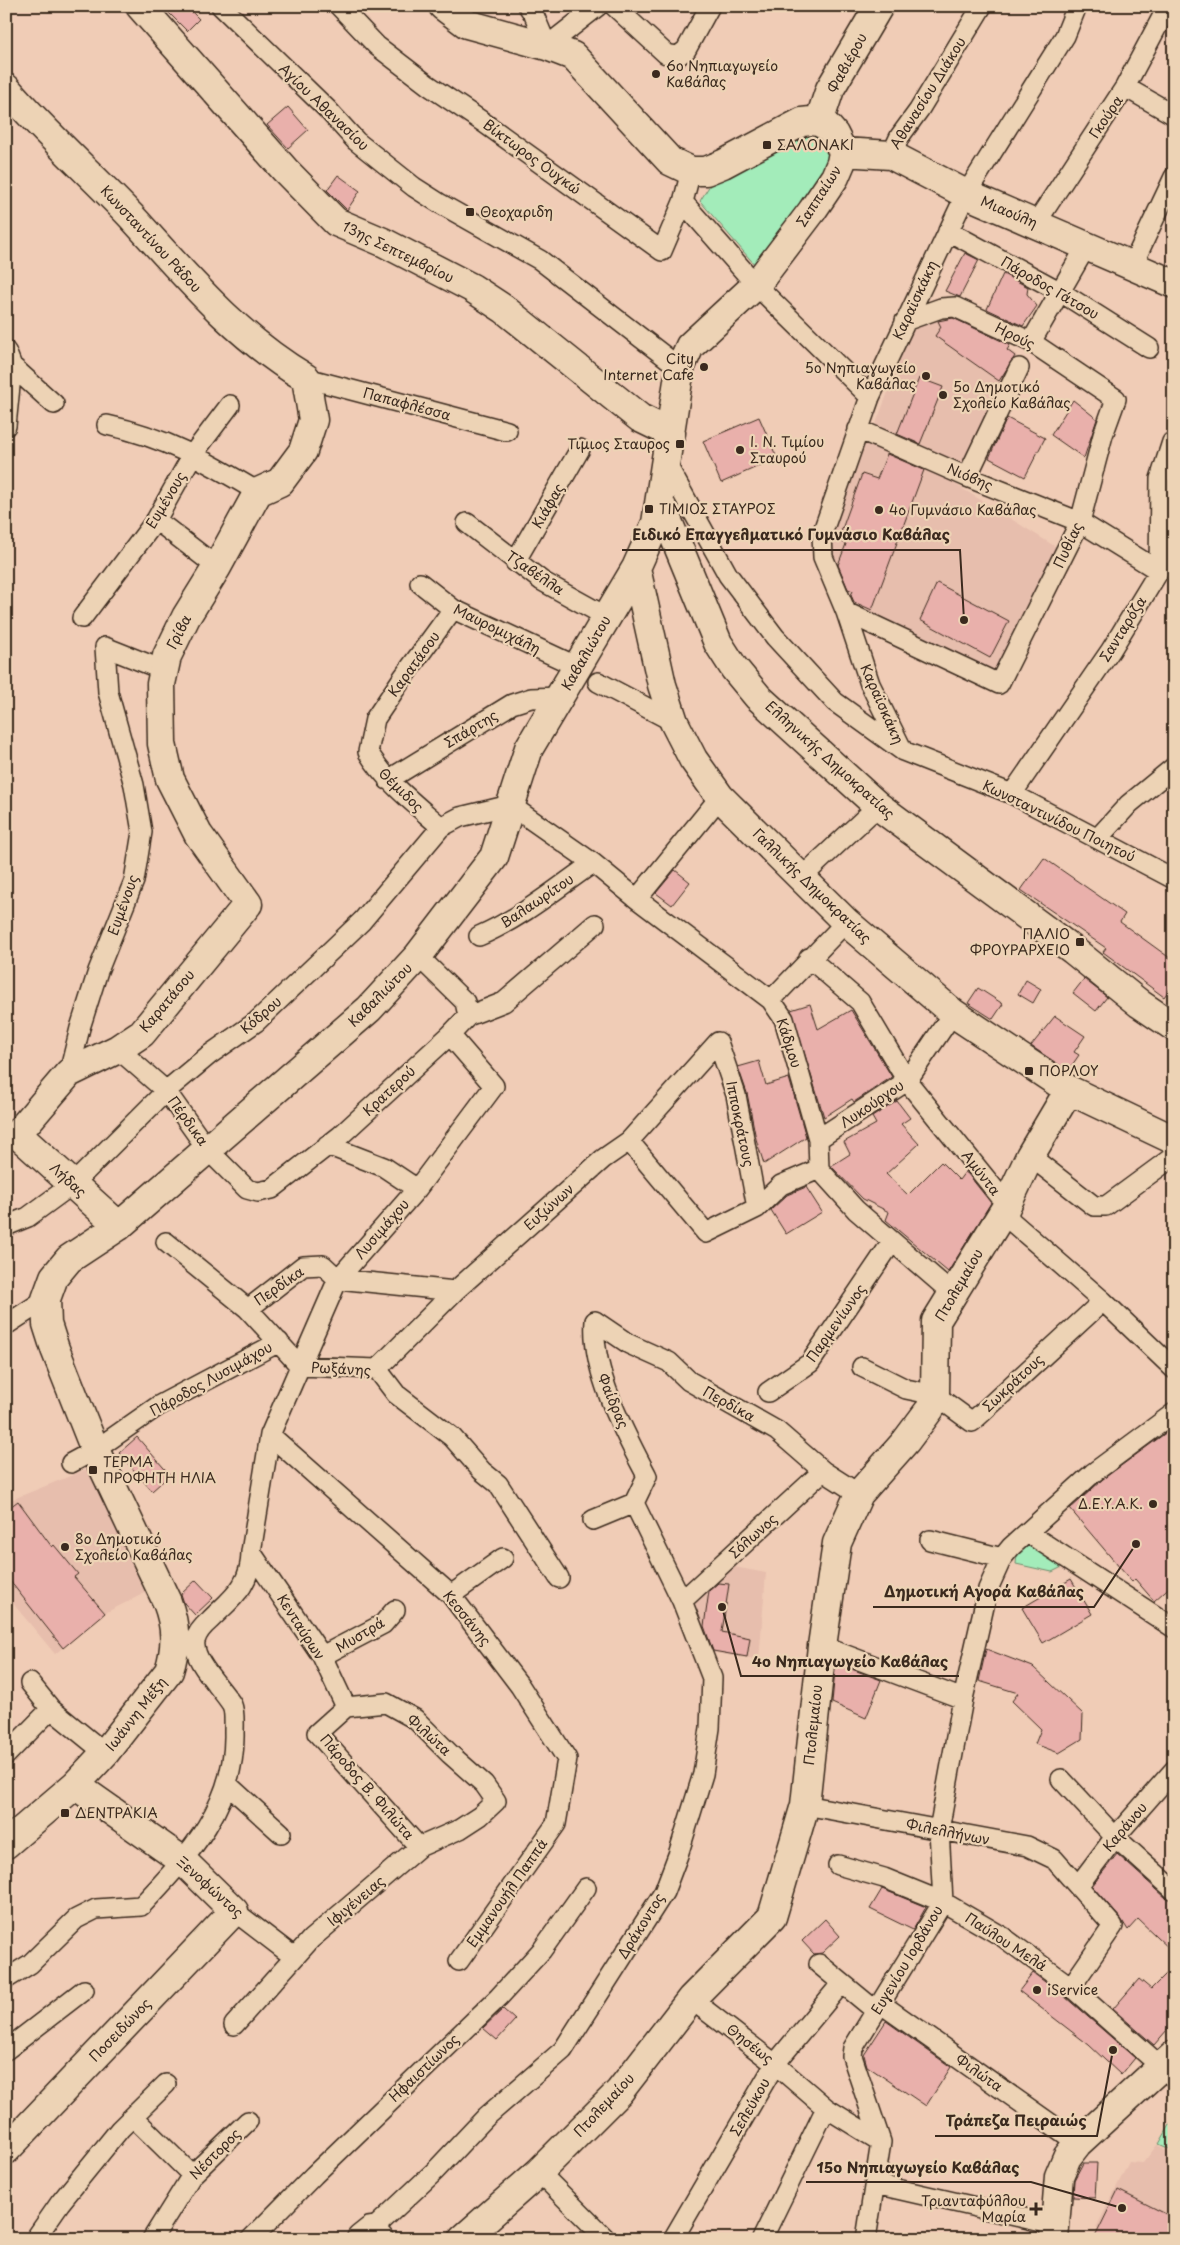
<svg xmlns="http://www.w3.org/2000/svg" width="1180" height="2245" viewBox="0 0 1180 2245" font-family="'Playpen Sans',sans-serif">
  <rect width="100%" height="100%" fill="#f0ccb6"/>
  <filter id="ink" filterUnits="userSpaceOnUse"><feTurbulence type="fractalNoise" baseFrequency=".02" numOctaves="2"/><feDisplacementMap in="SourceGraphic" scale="10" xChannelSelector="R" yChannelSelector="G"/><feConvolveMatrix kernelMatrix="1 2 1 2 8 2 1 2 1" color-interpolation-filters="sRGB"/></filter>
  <g filter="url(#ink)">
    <!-- built -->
    <path fill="#e7bead" d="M950 312 1017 355 964 473 872 434 913 327Z
      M867 438 939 474 1064 552 1003 682 849 611 828 554 831 527Z
      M90 1468 145 1593 107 1612 55 1654 6 1595V1502Z
      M729 1566 766 1573 759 1660 703 1651 692 1631 697 1594Z
      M1157 2145 1174 2154V2204L1158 2239H1118L1096 2228 1129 2162 1143 2163Z"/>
    <!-- green -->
    <path fill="#a3ecba" stroke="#6f8b6c" d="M803 129 824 139 832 165 755 265 700 201 710 185 792 132Z
      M1025 1546 1035 1547 1062 1567 1052 1572 1016 1564 1017 1553Z
      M1174 2118V2151L1159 2144Z"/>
    <!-- building -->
    <path fill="#e9b0ab" stroke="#3b2a1e" d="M162 6H186L199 19 187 31Z
      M288 107 308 130 288 148 267 125Z
      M338 175 360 191 347 210 327 190Z
      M965 253 979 260 960 297 945 291Z
      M1003 274 1028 287 1027 294 1037 306 1023 326 987 309Z
      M953 318 1010 345 1007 350 1015 356 999 381 935 336 941 327 938 321Z
      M919 378 943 387 920 444 897 434Z
      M1073 400 1097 419 1084 458 1051 435Z
      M759 417 777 458 721 483 703 441Z
      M1007 418 1045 438 1025 477 989 458Z
      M887 454 924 470 872 610 854 602 851 595 853 591 848 589 838 565 846 544 838 540 862 474 877 479Z
      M937 583 1009 621 990 658 920 620Z
      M1044 858 1125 914 1120 922 1174 961V983L1164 997 1103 952 1106 948 1021 890Z
      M675 870 690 882 672 905 656 893Z
      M1084 979 1107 997 1096 1011 1073 993Z
      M1026 980 1041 989 1033 1003 1018 994Z
      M978 988 1003 1004 993 1019 968 1003Z
      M810 1004 818 1029 851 1010 892 1077 854 1102 852 1099 824 1117 791 1010Z
      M1055 1016 1085 1036 1074 1052 1079 1055 1068 1071 1031 1046Z
      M759 1061 766 1085 789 1078 806 1137 764 1164 756 1139 747 1093 738 1067Z
      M897 1101 910 1118 901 1124 919 1144 886 1174 908 1195 941 1162 959 1180 965 1172 968 1174 991 1203 948 1272 886 1220 889 1212 863 1199 831 1166 850 1154 844 1142 876 1124 872 1117Z
      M806 1187 822 1212 786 1234 771 1210 787 1195Z
      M1167 1432 1174 1440V1583L1154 1601 1135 1579 1132 1582 1070 1509 1103 1479Z
      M137 1437 170 1475 152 1491 119 1453Z
      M18 1501 52 1547 54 1545 78 1574 74 1577 105 1613 63 1648 6 1576V1510Z
      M1071 1579 1092 1614 1043 1643 1022 1608Z
      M196 1580 213 1598 195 1615 184 1603 181 1594Z
      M718 1583 729 1584 722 1632 750 1638 747 1657 713 1651 704 1626 709 1591Z
      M986 1649 1033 1667 1083 1714 1082 1739 1059 1753 1035 1744 1041 1729 1012 1701 1018 1693 979 1681Z
      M838 1664 881 1680 866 1718 832 1703 835 1669Z
      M1117 1854 1166 1898 1174 1901V1953L1138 1919 1128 1930 1121 1919 1092 1886Z
      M882 1889 926 1907 913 1930 870 1909Z
      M825 1919 840 1936 822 1953 814 1954 802 1941Z
      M1174 1966V2022L1154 2045 1113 2009 1139 1979 1151 1989Z
      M1033 1973 1064 1996 1135 2058 1121 2075 1089 2045 1019 1991Z
      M503 2009 515 2020 497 2040 483 2028Z
      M886 2021 951 2067 926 2106 867 2066 864 2055Z
      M1083 2163H1097L1095 2198 1073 2197 1074 2180Z
      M1118 2190 1174 2218V2239H1094Z"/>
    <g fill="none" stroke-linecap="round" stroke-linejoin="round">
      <!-- street casing -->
      <g stroke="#3b2a1e" stroke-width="22">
        <path id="street" d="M221 6 327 109 356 141 414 187 439 203 540 260 680 368
          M339 6 377 46 428 85 483 122 662 251 683 202 691 171
          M528 6 534 15 547 46 598 6
          M614 6 666 54 678 56 686 50 710 6
          M1125 87 1174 115
          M891 155 900 136 919 110 982 6
          M683 202 756 285 870 397
          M1036 223 1125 87 1168 6
          M948 231 1059 291 1149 348
          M1132 266 1174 177
          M1031 342 1087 245
          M6 351 12 366 54 404
          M306 378 507 431
          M107 425C165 437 208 462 258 492
          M6 426 12 366
          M858 429 967 477 1080 522 1159 571
          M666 463 728 575 775 637 835 702 903 751 1012 794 1174 879
          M967 477 1019 368
          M156 520 217 567
          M467 523 542 581 607 617
          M515 562 580 449
          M420 583 453 609 578 667
          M846 612 999 684 1080 522 1103 435 1116 399 1031 342 955 307 941 308 905 321
          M82 618 156 520 193 454 230 405
          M598 682 674 722
          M903 751 870 684 846 612 823 557 822 534 870 397 966 194 1065 36 1077 6
          M388 780 512 704 531 698 561 697
          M1012 794 1111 650 1159 571 1160 479 1172 442
          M441 827C415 804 386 782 368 752L375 719 404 676 453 609
          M1098 838 1129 804 1174 767
          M802 877 878 806
          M637 899 720 797
          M479 936C521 918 556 889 593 863
          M809 958 860 1002 907 1081 1000 1196 1011 1221 1103 1301 1174 1369
          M771 1000 846 922
          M468 1016 504 1002 595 924
          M118 1049 166 1091 207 1149 247 1189 258 1192 272 1189 340 1136 450 1035
          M69 1073 80 1028 98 971 134 881 142 832 134 785 108 692 105 647 163 670
          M818 1139 907 1081 953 1013
          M629 1141 706 1233 757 1208 781 1185 819 1169
          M327 1145 384 1167 417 1189
          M1030 1156 1094 1206H1106L1174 1156
          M6 1226 28 1217 73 1184 166 1091 209 1055 256 1022 362 921 441 827 460 817 510 805 593 863 637 899 771 1000 784 1019 818 1139 819 1169 856 1210 952 1293
          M166 1242 248 1309 300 1366 377 1369 396 1394 452 1437 482 1471 498 1484 559 1578
          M248 1309 303 1266 323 1265 338 1279 455 1291
          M595 1321 629 1344 669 1362 689 1381 777 1431 823 1471 859 1494
          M6 1325 46 1299
          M862 1367 906 1389 935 1395 972 1422 1103 1301
          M377 1369 455 1291 603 1159 629 1141 718 1042 736 1095 757 1208
          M768 1392 810 1363 892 1242
          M270 1435 451 1595 520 1686 567 1759 556 1824 459 1961
          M71 1463 95 1450 158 1406 279 1342
          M593 1520 634 1503
          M1028 1533 1174 1628
          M930 1540 1002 1558
          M251 1552 322 1656 346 1707
          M451 1595 503 1558
          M682 1601 823 1471
          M822 1646 963 1699
          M322 1656 383 1624 395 1610
          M30 1683 51 1709 105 1753
          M346 1707 317 1733 419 1847
          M6 1755 51 1709
          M1061 1779 1115 1837 1174 1890
          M227 1784 281 1833
          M805 1805 1027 1846 1054 1859 1113 1926 1071 1987
          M838 1865 884 1878 943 1902 1003 1937 1071 1987 1174 2078
          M1078 1886 1115 1837 1174 1770
          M234 1911 294 1957
          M819 1964 876 2011
          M6 1979 30 1964 76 1919 96 1909 141 1906C188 1856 236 1806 234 1732 234 1724 235 1712 232 1705 222 1688 192 1661 195 1641 197 1632 203 1626 210 1620 232 1598 251 1586 251 1552L270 1435 338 1279 417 1189 494 1086 450 1035 468 1016 465 1002 418 956
          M691 1999 775 2064 826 2108 881 2142
          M880 2003 1078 2143
          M234 2025 311 1939 419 1847 460 1829 480 1816 496 1801 484 1784 450 1754 415 1719 386 1703 346 1707
          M6 2050 84 1990
          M133 2117 192 2175
          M539 2172 606 2239
          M875 2184 1055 2225
          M371 2231 435 2171 486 2117 563 2050 664 1892 678 1855 703 1774 710 1728 712 1678 682 1601 634 1503 647 1476C624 1432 591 1371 595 1321
          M35 2239 60 2203 120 2129 166 2084
          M152 2239 192 2175 248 2121
          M251 2239 314 2175 499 1997 542 1950 586 1888
          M673 2239 775 2064 841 1984
          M762 2239 826 2108
          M866 2239 881 2142 852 2056 853 2048 943 1902 939 1830 963 1699 988 1589 1002 1558 1011 1547 1093 1473 1174 1413"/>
      </g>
      <!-- secondary casing -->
      <g stroke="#3b2a1e" stroke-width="31">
        <path id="secondary" d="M140 6 285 170 336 222 383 242 472 288 504 309 640 418 671 433
          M443 6 467 24 547 46 573 56 670 161 691 171H706L723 164 802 122 811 121 819 122 828 127 834 134 843 152 841 163 835 177 812 211 756 285 690 346 680 368 656 523 636 568 662 685 674 722 693 759 720 797 846 922 953 1013 1069 1090 1174 1140
          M6 88C45 133 90 173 131 216 186 276 235 336 306 378L313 420 303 451 280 482 258 492 217 567 186 617 167 656 161 684 162 744 170 779 198 834 248 904 142 1033 118 1049 69 1073 17 1134 119 1226
          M819 122 830 89 879 6
          M843 152 891 155 966 194 1174 284
          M660 502 718 643 734 668 758 697 878 806 1073 950 1140 1004 1174 1027
          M6 1844 75 1785 105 1753 169 1671C177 1646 176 1626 167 1602L95 1450 55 1349 47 1324 46 1299 54 1277 69 1259 119 1226 369 1009 418 956 494 857 529 748 636 568
          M6 2150 234 1911 183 1861 75 1785
          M361 2239 371 2231 379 2239
          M463 2239 539 2172 619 2092 691 1999 772 1917 805 1805 822 1646 837 1543 859 1494 906 1441 930 1409 935 1395 936 1321 1005 1209 1030 1156 1069 1090
          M1054 2239 1059 2176 1067 2157 1078 2143 1174 2055"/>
      </g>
      <!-- street -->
      <use href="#street" stroke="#edd3b5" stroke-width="19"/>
      <!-- secondary -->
      <use href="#secondary" stroke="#edd3b5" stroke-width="28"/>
    </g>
  </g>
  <!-- markers -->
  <g fill="#3b2a1e" stroke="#edd3b5" stroke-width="2">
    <circle cx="656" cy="74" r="5"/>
    <rect x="762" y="140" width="10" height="10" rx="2.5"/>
    <rect x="465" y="207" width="10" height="10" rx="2.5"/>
    <circle cx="704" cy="367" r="5"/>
    <circle cx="926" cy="376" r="5"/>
    <circle cx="943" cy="395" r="5"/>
    <rect x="675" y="439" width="10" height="10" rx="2.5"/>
    <circle cx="740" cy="450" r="5"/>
    <rect x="644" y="504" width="10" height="10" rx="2.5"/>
    <circle cx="879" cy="510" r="5"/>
    <rect x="1075" y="937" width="10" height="10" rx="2.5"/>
    <rect x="1024" y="1066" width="10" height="10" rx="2.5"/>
    <rect x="88" y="1465" width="10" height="10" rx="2.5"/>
    <circle cx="1153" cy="1504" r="5"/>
    <circle cx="65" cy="1547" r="5"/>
    <rect x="60" y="1808" width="10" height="10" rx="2.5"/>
    <circle cx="1037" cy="1990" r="5"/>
    <path d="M1033.5 2201.5h5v5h5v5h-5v5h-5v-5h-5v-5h5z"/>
  </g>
  <g text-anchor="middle" stroke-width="4.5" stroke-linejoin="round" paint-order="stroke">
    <!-- street labels -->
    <g font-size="14" fill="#3b2a1e" stroke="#edd3b5">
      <text transform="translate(847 63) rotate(-61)" y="5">Φαβιέρου</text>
      <text transform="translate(928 93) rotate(-58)" y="5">Αθανασίου Διάκου</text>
      <text transform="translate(324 107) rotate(44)" y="5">Αγίου Αθανασίου</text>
      <text transform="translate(1106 117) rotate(-56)" y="5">Γκούρα</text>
      <text transform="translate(532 157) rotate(36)" y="5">Βίκτωρος Ουγκώ</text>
      <text transform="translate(819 196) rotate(-57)" y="5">Σαππαίων</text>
      <text transform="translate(1009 212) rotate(23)" y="5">Μιαούλη</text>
      <text transform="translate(151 239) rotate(47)" y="5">Κωνσταντίνου Ράδου</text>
      <text transform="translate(398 252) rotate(26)" y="5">13ης Σεπτεμβρίου</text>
      <text transform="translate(1050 288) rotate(30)" y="5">Πάροδος Γάτσου</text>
      <text transform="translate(915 300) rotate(-65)" y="5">Καραϊσκάκη</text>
      <text transform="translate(1015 336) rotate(26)" y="5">Ηρούς</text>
      <text transform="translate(407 404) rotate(15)" y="5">Παπαφλέσσα</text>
      <text transform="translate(970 477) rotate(23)" y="5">Νιόβης</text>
      <text transform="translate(166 500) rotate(-59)" y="5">Ευμένους</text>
      <text transform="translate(548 506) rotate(-60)" y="5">Κιάφας</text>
      <text transform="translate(1068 545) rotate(-65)" y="5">Πυθίας</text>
      <text transform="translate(535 573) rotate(34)" y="5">Τζαβέλλα</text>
      <text transform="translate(497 629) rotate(26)" y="5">Μαυρομιχάλη</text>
      <text transform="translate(1123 629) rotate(-58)" y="5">Σανταρόζα</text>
      <text transform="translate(179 632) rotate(-63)" y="5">Γρίβα</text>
      <text transform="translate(586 653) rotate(-60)" y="5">Καβαλιώτου</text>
      <text transform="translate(414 664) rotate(-54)" y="5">Καρατάσου</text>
      <text transform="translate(882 704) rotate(66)" y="5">Καραϊσκάκη</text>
      <text transform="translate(471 729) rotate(-31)" y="5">Σπάρτης</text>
      <text transform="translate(830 760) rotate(42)" y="5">Ελληνικής Δημοκρατίας</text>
      <text transform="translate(401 790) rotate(44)" y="5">Θέμιδος</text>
      <text transform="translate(1059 821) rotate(26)" y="5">Κωνσταντινίδου Ποιητού</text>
      <text transform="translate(812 886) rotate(44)" y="5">Γαλλικής Δημοκρατίας</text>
      <text transform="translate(537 901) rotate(-34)" y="5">Βαλαωρίτου</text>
      <text transform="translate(123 905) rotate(-70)" y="5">Ευμένους</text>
      <text transform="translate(380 995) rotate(-45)" y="5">Καβαλιώτου</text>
      <text transform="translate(167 1001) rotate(-50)" y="5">Καρατάσου</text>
      <text transform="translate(261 1015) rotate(-41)" y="5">Κόδρου</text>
      <text transform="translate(789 1043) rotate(72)" y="5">Κάδμου</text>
      <text transform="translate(389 1091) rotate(-43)" y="5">Κρατερού</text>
      <text transform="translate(872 1104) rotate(-34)" y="5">Λυκούργου</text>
      <text transform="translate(188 1121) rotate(54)" y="5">Πέρδικα</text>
      <text transform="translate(740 1124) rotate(78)" y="5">Ιπποκράτους</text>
      <text transform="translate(981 1173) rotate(52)" y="5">Αμύντα</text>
      <text transform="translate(68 1180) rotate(42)" y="5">Λήδας</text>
      <text transform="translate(549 1207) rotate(-42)" y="5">Ευζώνων</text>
      <text transform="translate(382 1229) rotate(-49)" y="5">Λυσιμάχου</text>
      <text transform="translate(959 1285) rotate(-60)" y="5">Πτολεμαίου</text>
      <text transform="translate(279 1286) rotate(-35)" y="5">Περδίκα</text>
      <text transform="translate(836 1323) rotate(-55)" y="5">Παρμενίωνος</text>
      <text transform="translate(341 1369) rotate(3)" y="5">Ρωξάνης</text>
      <text transform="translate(211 1379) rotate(-29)" y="5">Πάροδος Λυσιμάχου</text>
      <text transform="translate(1013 1383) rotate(-43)" y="5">Σωκράτους</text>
      <text transform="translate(613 1401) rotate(67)" y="5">Φαίδρας</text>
      <text transform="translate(729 1404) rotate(29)" y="5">Περδίκα</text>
      <text transform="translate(753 1536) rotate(-42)" y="5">Σόλωνος</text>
      <text transform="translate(467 1618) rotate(51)" y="5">Κεσσάνης</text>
      <text transform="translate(301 1627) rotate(57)" y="5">Κενταύρων</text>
      <text transform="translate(360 1635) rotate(-31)" y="5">Μυστρά</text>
      <text transform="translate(136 1714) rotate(-52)" y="5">Ιωάννη Μέξη</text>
      <text transform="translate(813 1725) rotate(-84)" y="5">Πτολεμαίου</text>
      <text transform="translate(429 1735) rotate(42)" y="5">Φιλώτα</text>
      <text transform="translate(367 1787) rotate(49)" y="5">Πάροδος Β. Φιλώτα</text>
      <text transform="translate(1125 1827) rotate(-50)" y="5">Καράνου</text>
      <text transform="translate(948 1832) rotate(11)" y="5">Φιλελλήνων</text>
      <text transform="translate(210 1887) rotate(42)" y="5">Ξενοφώντος</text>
      <text transform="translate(507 1893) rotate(-55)" y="5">Εμμανουήλ Παππά</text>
      <text transform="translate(356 1901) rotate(-40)" y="5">Ιφιγένειας</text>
      <text transform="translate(641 1926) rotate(-58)" y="5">Δράκοντος</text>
      <text transform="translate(1006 1942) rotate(33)" y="5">Παύλου Μελά</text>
      <text transform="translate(907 1960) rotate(-59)" y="5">Ευγενίου Ιορδάνου</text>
      <text transform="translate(120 2030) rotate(-46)" y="5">Ποσειδώνος</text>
      <text transform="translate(750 2044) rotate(38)" y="5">Θησέως</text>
      <text transform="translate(424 2068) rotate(-44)" y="5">Ηφαιστίωνος</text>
      <text transform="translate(979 2073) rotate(35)" y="5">Φιλώτα</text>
      <text transform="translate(604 2105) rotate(-47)" y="5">Πτολεμαίου</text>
      <text transform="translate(750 2107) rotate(-60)" y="5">Σελεύκου</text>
      <text transform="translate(215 2154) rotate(-45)" y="5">Νέστορος</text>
    </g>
    <!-- poi labels -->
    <g font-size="14" fill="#3b2a1e" stroke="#edd3b5" text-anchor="start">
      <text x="666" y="71">6ο Νηπιαγωγείο<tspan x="666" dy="16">Καβάλας</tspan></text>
      <text x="777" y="150">ΣΑΛΟΝΑΚΙ</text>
      <text x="480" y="217">Θεοχαριδη</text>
      <text x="694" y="364" text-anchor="end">City<tspan x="694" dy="16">Internet Cafe</tspan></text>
      <text x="916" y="373" text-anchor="end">5ο Νηπιαγωγείο<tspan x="916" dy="16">Καβάλας</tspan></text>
      <text x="953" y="392">5ο Δημοτικό<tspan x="953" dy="16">Σχολείο Καβάλας</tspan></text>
      <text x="750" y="447">Ι. Ν. Τιμίου<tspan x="750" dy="16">Σταυρού</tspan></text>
      <text x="670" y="449" text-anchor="end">Τιμιος Σταυρος</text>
      <text x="659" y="514">ΤΙΜΙΟΣ ΣΤΑΥΡΟΣ</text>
      <text x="889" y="515">4ο Γυμνάσιο Καβάλας</text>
      <text x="1070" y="939" text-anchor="end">ΠΑΛΙΟ<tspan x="1070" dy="16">ΦΡΟΥΡΑΡΧΕΙΟ</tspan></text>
      <text x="1039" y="1076">ΠΟΡΛΟΥ</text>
      <text x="103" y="1467">ΤΕΡΜΑ<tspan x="103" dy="16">ΠΡΟΦΗΤΗ ΗΛΙΑ</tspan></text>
      <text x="1143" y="1509" text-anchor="end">Δ.Ε.Υ.Α.Κ.</text>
      <text x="75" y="1544">8ο Δημοτικό<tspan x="75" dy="16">Σχολείο Καβάλας</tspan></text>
      <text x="75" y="1818">ΔΕΝΤΡΑΚΙΑ</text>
      <text x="1047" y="1995">iService</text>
      <text x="1026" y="2206" text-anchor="end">Τριανταφύλλου<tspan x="1026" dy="16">Μαρία</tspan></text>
    </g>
  </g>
  <!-- callouts -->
  <path fill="none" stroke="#3b2a1e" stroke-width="2" d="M964 620L960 550H622M1136 1544L1094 1607H873M722 1607L741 1676H959M1113 2050L1097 2136H935M1122 2208L1031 2182H806"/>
  <g fill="#3b2a1e" stroke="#edd3b5" stroke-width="2">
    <circle cx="964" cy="620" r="5"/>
    <circle cx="1136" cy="1544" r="5"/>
    <circle cx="722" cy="1607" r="5"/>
    <circle cx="1113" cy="2050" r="5"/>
    <circle cx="1122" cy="2208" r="5"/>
  </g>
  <g font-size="15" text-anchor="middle" font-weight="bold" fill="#3b2a1e" stroke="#edd3b5" stroke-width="4.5" stroke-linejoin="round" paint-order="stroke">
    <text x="791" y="540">Ειδικό Επαγγελματικό Γυμνάσιο Καβάλας</text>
    <text x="984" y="1597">Δημοτική Αγορά Καβάλας</text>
    <text x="850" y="1667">4ο Νηπιαγωγείο Καβάλας</text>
    <text x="1016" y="2126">Τράπεζα Πειραιώς</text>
    <text x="918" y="2173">15ο Νηπιαγωγείο Καβάλας</text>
  </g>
  <!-- margin -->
  <rect width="1180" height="2245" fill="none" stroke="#edd3b5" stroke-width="25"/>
  <rect x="12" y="12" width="1155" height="2220" fill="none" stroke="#3b2a1e" stroke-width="2" filter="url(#ink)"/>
</svg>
